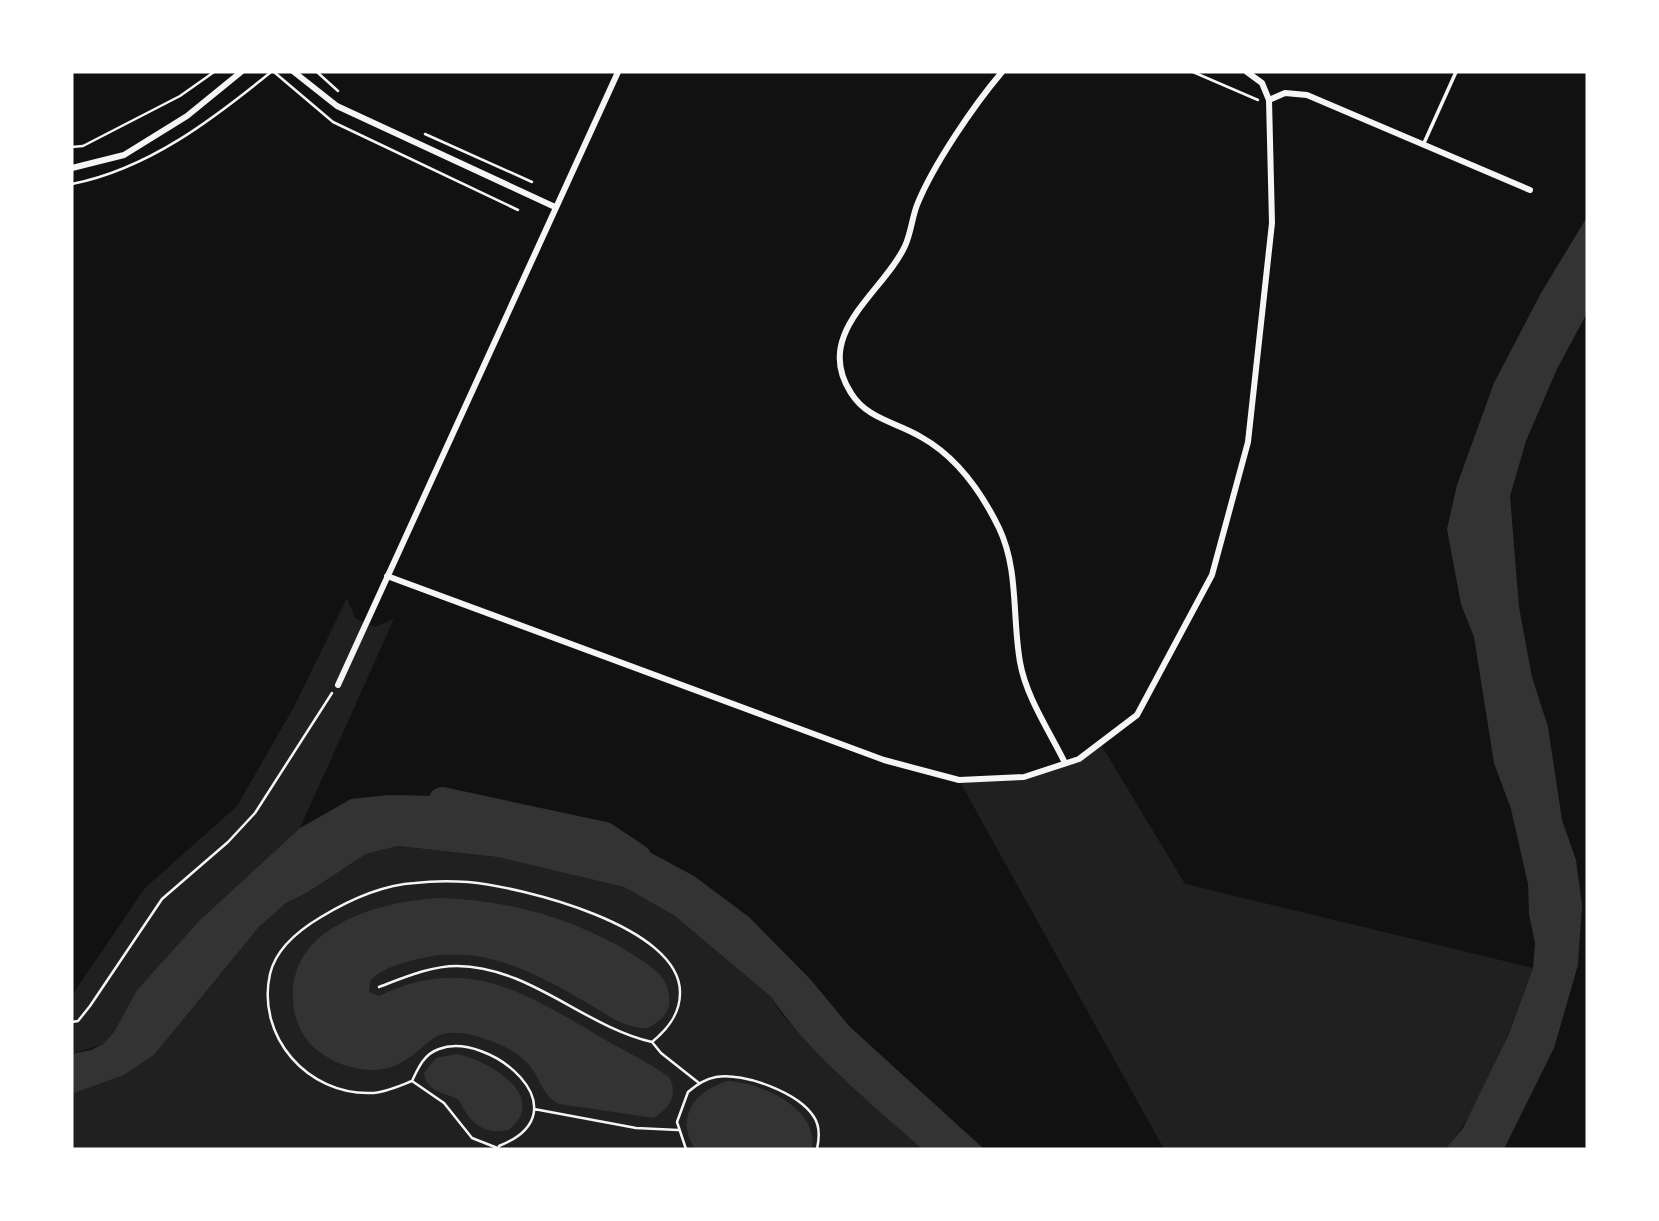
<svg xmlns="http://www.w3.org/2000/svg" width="1659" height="1221" viewBox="0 0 1659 1221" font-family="Ubuntu,sans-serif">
  <rect width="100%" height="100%" fill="#111"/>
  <!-- green -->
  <path fill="#202020" d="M347 598 355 618 375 627 394 619 300 828 200 920 137 990 114 1032 103 1044 72 1054V995L145 888 237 806 294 707Z
    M1100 743 1185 884 1533 968C1509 1030 1489 1099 1445 1149H1164L959 780C1010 778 1058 775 1100 743Z
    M398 846 497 857 624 887 675 916 771 997 783 1016 838 1074 925 1149H72V1094L124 1075 154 1055 259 927 286 903 308 892 366 854Z"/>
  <!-- water -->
  <path fill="#333" d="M1587 217V313L1557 369 1526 441 1510 496 1519 607 1532 677 1548 727 1562 820 1576 860 1582 905 1578 965 1554 1048 1504 1149H1445L1463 1128 1508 1036 1533 968 1535 943 1529 914 1528 884 1511 809 1494 763 1474 637 1461 604 1447 529 1457 485 1494 383 1541 293Z
    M388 795 442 796 487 811 529 815 565 824 642 848 694 876 749 917 811 980 850 1027 984 1149H925L919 1146C869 1102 808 1052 771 997L675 916 624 887 497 857 398 846 366 854 308 892 286 903 259 927 154 1055 124 1075 72 1094V1054L91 1050 103 1044 114 1032 137 990 200 920 300 828 351 799Z
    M437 898C506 899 578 919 635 956 651 966 667 976 669 995 672 1012 661 1021 648 1028 625 1029 608 1015 589 1004 535 973 483 943 418 959 402 963 381 968 370 981L369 992 379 996C467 954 523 992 599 1036 622 1050 647 1061 669 1077 679 1095 669 1108 654 1118L559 1104C546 1097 544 1090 537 1077 524 1052 496 1041 471 1035 431 1026 431 1046 402 1062 376 1078 339 1068 317 1050 302 1038 294 1020 293 1000 289 926 378 902 437 898Z
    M457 1054C488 1060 550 1096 509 1130 483 1135 470 1123 459 1100 445 1092 427 1093 424 1073L436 1058Z
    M728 1081C762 1083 819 1108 812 1149H695C674 1117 696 1090 728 1081Z"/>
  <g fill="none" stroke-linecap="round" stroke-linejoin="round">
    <!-- river -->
    <path stroke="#333" stroke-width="26" d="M442 800 605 835 638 857"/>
    <!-- path -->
    <path stroke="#f5f5f5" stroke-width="2.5" d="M274 72 333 122 518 210
      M317 72 338 91
      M1193 72 1258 100
      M425 134 532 182
      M72 147 83 146 180 96 214 72
      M72 184C148 169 212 120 271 72
      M379 987C403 978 430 966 457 966 531 967 583 1026 652 1042
      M72 1022 78 1021 90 1006 162 899 228 842 255 813 332 693
      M412 1081C418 1068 424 1054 439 1049 488 1030 587 1111 499 1146
      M534 1109 636 1128 678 1130
      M500 1149 472 1138 444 1103 412 1081C399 1086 384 1093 371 1093 308 1095 256 1037 270 974 276 948 299 930 321 917 349 900 382 885 415 883 432 881 451 881 468 882 522 887 681 926 680 993 680 1014 668 1029 652 1042L661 1053 699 1083
      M686 1149 677 1122 688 1092C696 1085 705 1079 716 1077 744 1072 799 1093 814 1117 820 1126 819 1140 817 1149"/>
    <!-- service -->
    <path stroke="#f5f5f5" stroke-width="3.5" d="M1424 143 1456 72"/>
    <!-- minor -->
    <path stroke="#f5f5f5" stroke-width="6" d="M294 72 337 106 555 207
      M1002 72C974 105 933 165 917 205 912 218 911 233 905 246 884 292 812 333 851 393 867 419 896 422 921 437 957 457 981 491 999 528 1019 570 1012 617 1020 662 1026 697 1050 732 1065 763
      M1269 100 1285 93 1307 95 1530 190
      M72 168 124 155 187 116 241 72
      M387 576 884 760 959 780 1024 777 1079 759 1137 715 1212 575 1248 442 1272 223 1269 100 1262 83 1247 72
      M338 685 618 72"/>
  </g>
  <!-- border -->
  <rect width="1659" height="1221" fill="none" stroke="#ffffff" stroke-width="147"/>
</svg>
